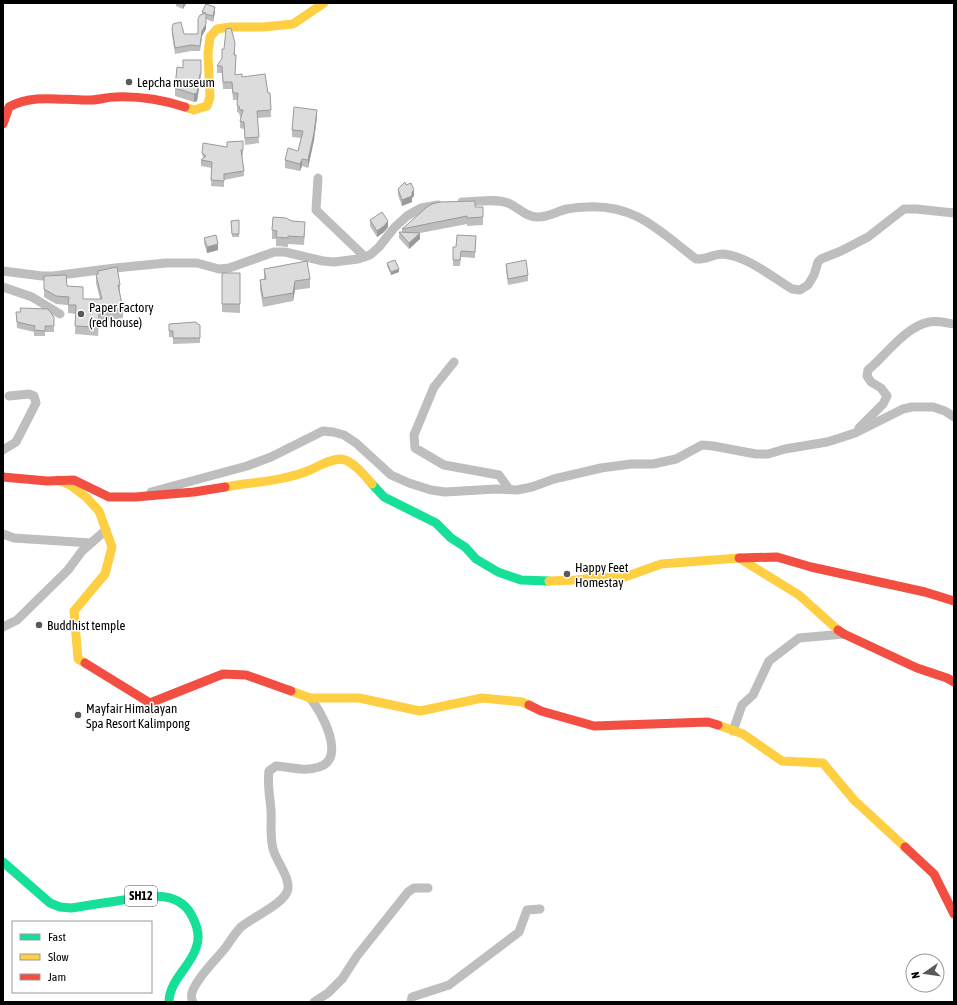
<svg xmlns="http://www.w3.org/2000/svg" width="957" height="1005" viewBox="0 0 957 1005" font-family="'Asap Condensed',sans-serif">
  <rect width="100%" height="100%" fill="#fff"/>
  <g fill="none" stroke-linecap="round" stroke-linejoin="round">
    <!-- street -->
    <path stroke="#bebebe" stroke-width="9" d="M318 178 316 210 365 257
      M462 202C477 202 495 198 508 203 518 207 527 218 538 217 548 217 558 211 567 209 573 208 580 207 586 207 636 204 659 231 696 259 706 260 713 254 723 254 747 256 772 277 792 289L800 290 808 285 814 275 818 262 821 259 841 251 868 237 904 209H916L954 213
      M3 271 42 276H53L115 268 166 263H197L219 269 229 268 274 252H285L323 261 334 262 358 259 370 255 379 247 394 228 407 216 421 208 438 205
      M3 287 32 297 60 314
      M454 362 434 387 414 435 415 448 444 465 499 475 509 489
      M859 428 883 404 887 396 881 388 871 382 867 376 868 370C886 355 905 327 929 322 937 320 946 323 954 324
      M3 450 16 442 36 403 34 396 29 394 9 396
      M151 492 247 466 271 457 323 431 333 432 344 435 356 443 391 475 409 483 431 490 445 492 496 489 517 490 532 487 554 479 601 468 631 464H653L676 459 702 445 713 446 756 454H768L785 449 827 442 840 438 855 433 903 409 912 407H933L945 411 954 417
      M3 534 14 538 91 543
      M3 627 17 620 68 570 82 551 106 530
      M733 731 742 705 753 695 769 661 799 638 844 634
      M193 1002C191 999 191 994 193 990 200 974 215 961 226 947 231 940 235 933 241 927 253 917 281 905 287 892 292 881 278 863 274 852 269 838 272 825 271 810 270 797 267 784 269 771L276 766C291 767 304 772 319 767 347 759 322 712 310 698
      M314 1002 328 993 342 979 357 956 408 892 414 888H428
      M411 1002 412 997 449 985 519 932 527 910 540 909"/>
    <!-- fast -->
    <path stroke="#16e098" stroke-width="9" d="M372 484 384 497 436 523 451 538 465 547 476 559 498 572 521 580 549 581
      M3 862 50 903 60 907 71 908C86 906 101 903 117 901 143 897 179 887 193 918 198 928 200 938 196 948 190 967 169 981 169 1002"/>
    <!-- slow -->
    <path stroke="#ffcf43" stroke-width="9" d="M185 107 194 110 207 106 210 97 208 54 210 37 217 29 230 27H263L293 24 324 3
      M58 480 70 485 86 497 99 511 112 547 105 574 74 611 78 659 85 663
      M225 487C253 482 284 481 310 470 319 466 335 456 345 460 356 464 365 476 372 484
      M549 581 576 580 602 577 622 578 661 564 739 558 799 595 838 630
      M291 691 310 698H359L420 711 482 698 522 702 529 705
      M718 725 743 734 782 761 823 763 854 800 905 847"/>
    <!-- jam -->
    <path stroke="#f24e42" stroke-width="9" d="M3 124 9 107C34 93 64 101 91 100 99 100 107 97 115 97 139 96 163 100 185 107
      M3 477 47 481 74 480 109 497H135L194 492 225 487
      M739 558 777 557 811 567 925 592 954 601
      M838 630 844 634 917 668 947 678 954 682
      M85 663 150 703 223 674 246 675 291 691
      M529 705 541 711 594 726 708 722 718 725
      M905 847 934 874 954 914"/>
  </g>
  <!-- wall -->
  <path fill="#bdbdbd" d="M176 3H186V4L183 9 176 6Z
    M202 12H215L213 22 206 19V29L202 36 200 51H191L175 54 172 35V29L184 34H198L202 15Z
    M235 50V75L242 77 268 93H270L271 117 257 118 259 143 245 145 244 129 240 128V121L241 117H240L239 113 237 112V100H233L232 89H223L222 73H217V66Z
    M177 67 201 74V82H200L197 101 194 102 175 96V88Z
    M317 117 314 140 308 168 302 166 300 171 285 168V160L298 151 301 138 292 137V130Z
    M243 141V155H242L244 171V176L224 180V187L211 186 212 168 201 166V160L203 159 202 153 227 147Z
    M406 185 414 196 412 198V202L402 206 398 195V189Z
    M475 207 483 217V225L467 226V224L420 233V239L409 249 399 238V232H402V229Z
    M239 220V237H232L231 221Z
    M370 220 388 227 384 232 377 237 370 226Z
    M272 230 305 231 304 245 288 244V247L276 246V239H272Z
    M476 236 475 258 461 257 460 266H453V260L456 247Z
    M204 238 218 250 207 253 204 243Z
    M387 263 399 272 391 275 387 266Z
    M506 264 528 275V281L508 285 506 270Z
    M264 269 310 279V288L295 290 293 301 263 307 260 289V280H264Z
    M98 271 120 285V293L123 309V318L99 322 98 336 75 334 76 314 68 313V305L56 304 44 297V276L67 286 83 299H100L96 283V275L98 274Z
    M240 273V313L222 312V304Z
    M16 312 54 317V332H45V336H34V332L17 328Z
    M196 323 200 325V343L173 344V337H169V324Z"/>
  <!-- shaded-wall -->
  <path fill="#9a9a9a" d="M183 3H186L183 9Z
    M215 7V12L213 22V16Z
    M206 24V29L202 36 200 51 202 31Z
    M200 74V82L197 101 194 102V94Z
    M317 110V117L314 140 308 168V160Z
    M302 159V166L300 171V164Z
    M414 190V196L412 198V202L402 206V200Z
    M388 221V227L384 232 377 237V231Z
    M420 233V239L409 249V243Z
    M218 244V250L207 253V247Z
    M399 269V272L391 275V272Z
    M295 281V290L293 301V293Z"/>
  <!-- building -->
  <path fill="#dcdcdc" stroke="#9a9a9a" d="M206 4 215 7 213 16 206 14V24L202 31 200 46 191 45 175 48 172 29 173 24 181 22 184 34H198V19L200 15 206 13 202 12Z
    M231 28 235 43 234 55H236L235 75 242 74V77L265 74 268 93H270L271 110 257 111 259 137 245 138 244 122 240 121 243 110H240L239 106 237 105 238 93H233L232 82H223L222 66H217L222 58V49H224L226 29Z
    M183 60H201V74H200L197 93 194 94 175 88 177 67 183 68Z
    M294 107 317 110 314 133 308 160 302 159 300 164 285 160 288 148 298 151 303 131 292 130Z
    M243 141V150H241L244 171 224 174V181L211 180 212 162 201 160 206 156 202 153 203 143 227 147V142Z
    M405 182 406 185 411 183 414 190 412 192V196L402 200 398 189Z
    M475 201V207H483V217L467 218V216L402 229 427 207 432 204 440 202Z
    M382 212 388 221 384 226 377 231 370 220Z
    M273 217 286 218 292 221 305 222 304 237 288 236V238L276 237 277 231 272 230Z
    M239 220V234H232L231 221Z
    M399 232 420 233 409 243Z
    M216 235 218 244 207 247 204 238Z
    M457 235 476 236 475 252 461 251 460 260H453V247H456Z
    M395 260 399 269 391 272 387 263Z
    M526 260 528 275 508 279 506 264Z
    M307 261 310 279 295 281 293 293 263 298 260 280 266 279 264 269Z
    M117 267 120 285H118L123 309 99 314 98 327 75 326 76 305H68L69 297 56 296 44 289V276L66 275 67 286 83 287V299H102L96 275 98 274V271Z
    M222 273H240V304H222Z
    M20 308 48 309 54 317V326H45V331L34 330 35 326 17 322 16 312H21Z
    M196 322V323L200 325V338H173V331H169V324Z"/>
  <!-- markers -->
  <g fill="#595959" stroke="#fff" stroke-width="1.5">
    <circle cx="129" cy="82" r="4"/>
    <circle cx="81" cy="314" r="4"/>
    <circle cx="567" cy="574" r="4"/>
    <circle cx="39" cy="625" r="4"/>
    <circle cx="78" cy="715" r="4"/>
  </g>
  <g text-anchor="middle" stroke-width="3" stroke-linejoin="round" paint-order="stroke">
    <!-- shield labels -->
    <rect fill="#fff" stroke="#4c4c4c" stroke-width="1" x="125" y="886" width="32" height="20" rx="3"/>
    <g font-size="12" font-weight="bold" fill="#000">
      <text x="141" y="900">SH12</text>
    </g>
    <!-- poi labels -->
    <g font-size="13" fill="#000" stroke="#fff" text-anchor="start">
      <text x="137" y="87">Lepcha museum</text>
      <text x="89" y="312">Paper Factory<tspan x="89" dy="15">(red house)</tspan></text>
      <text x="575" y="572">Happy Feet<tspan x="575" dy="15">Homestay</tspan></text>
      <text x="47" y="630">Buddhist temple</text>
      <text x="86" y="713">Mayfair Himalayan<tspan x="86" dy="15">Spa Resort Kalimpong</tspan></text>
    </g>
  </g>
  <!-- border -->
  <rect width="957" height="1005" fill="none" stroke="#000000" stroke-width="8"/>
  <!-- legend -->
  <rect x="12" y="921" width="140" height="72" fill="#ffffff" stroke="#999999"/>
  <rect x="20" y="934" width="20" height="6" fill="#16e098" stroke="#999999"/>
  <text x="48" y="941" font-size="12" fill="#000000">Fast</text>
  <rect x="20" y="954" width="20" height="6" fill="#ffcf43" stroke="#999999"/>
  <text x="48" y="961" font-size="12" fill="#000000">Slow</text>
  <rect x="20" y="974" width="20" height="6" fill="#f24e42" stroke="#999999"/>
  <text x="48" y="981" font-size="12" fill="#000000">Jam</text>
  <!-- north arrow -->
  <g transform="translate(925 973) rotate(257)"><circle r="19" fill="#ffffff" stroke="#999999"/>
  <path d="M0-3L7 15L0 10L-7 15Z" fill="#595959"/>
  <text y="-6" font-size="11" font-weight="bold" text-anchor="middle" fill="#000000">N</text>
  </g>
</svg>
